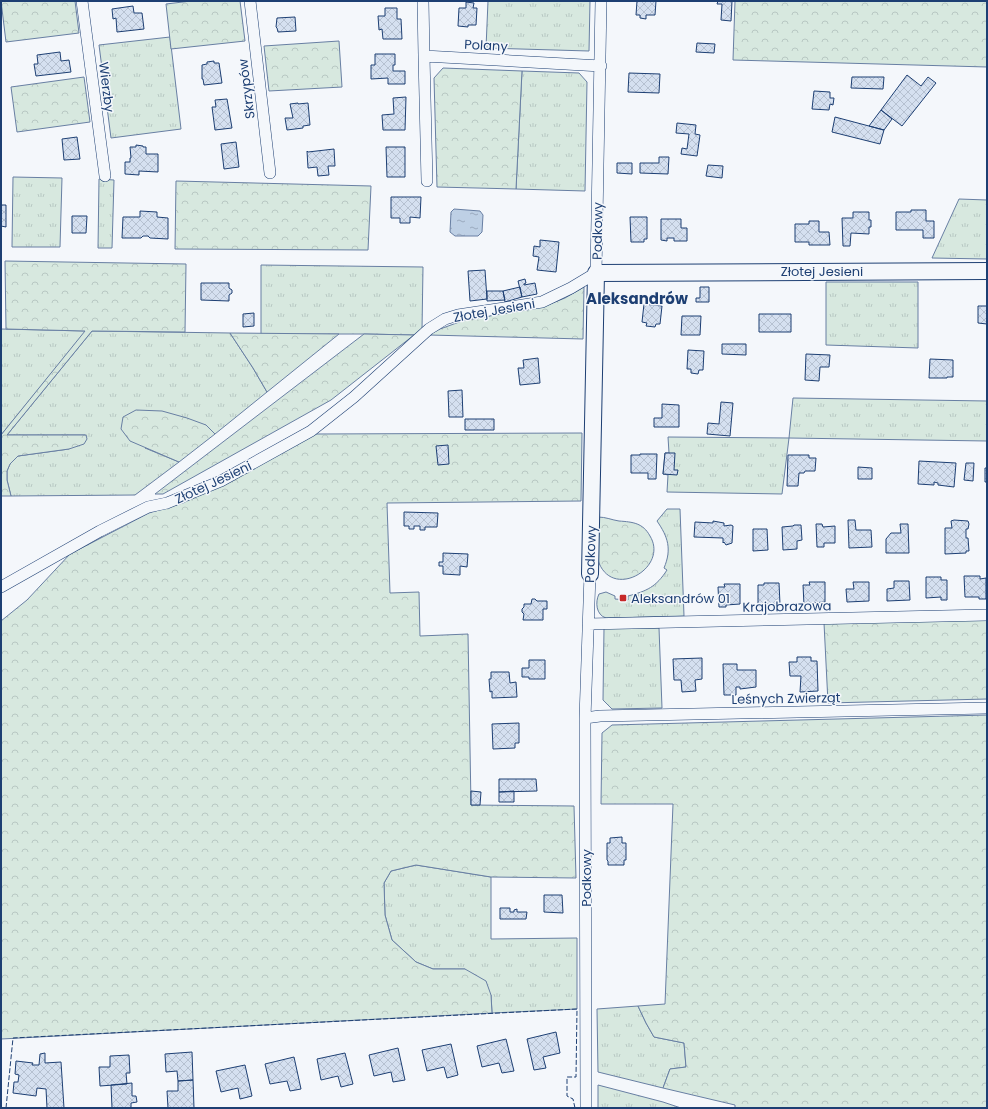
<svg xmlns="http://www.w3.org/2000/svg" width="988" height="1109" viewBox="0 0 988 1109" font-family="Poppins,sans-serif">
  <defs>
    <pattern id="grass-tufts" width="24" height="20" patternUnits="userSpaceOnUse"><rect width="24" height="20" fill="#d7e8df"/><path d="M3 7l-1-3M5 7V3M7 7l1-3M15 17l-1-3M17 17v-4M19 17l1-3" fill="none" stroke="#b8c8c3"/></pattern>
    <pattern id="forest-crowns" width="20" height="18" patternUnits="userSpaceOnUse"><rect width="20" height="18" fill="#d7e8df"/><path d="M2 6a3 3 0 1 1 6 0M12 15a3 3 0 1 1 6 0" fill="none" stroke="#b8c8c3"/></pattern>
    <pattern id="water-ripples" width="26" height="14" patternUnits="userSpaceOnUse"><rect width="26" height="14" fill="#bed0e5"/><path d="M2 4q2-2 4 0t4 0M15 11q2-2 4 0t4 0" fill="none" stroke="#9aaabe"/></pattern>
    <pattern id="building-cross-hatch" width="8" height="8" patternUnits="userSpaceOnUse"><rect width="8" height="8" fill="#d5e0f0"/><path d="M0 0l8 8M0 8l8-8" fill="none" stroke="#b6c1d1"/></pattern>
  </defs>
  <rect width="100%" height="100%" fill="#f4f7fb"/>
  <!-- grass -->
  <path fill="url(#grass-tufts)" stroke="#687fa3" d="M488 1H590L589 51 486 48Z
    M170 37 181 129 111 138 99 45Z
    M522 71 579 73 587 82 585 191 516 189Z
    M13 177 62 178 60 247H12Z
    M99 179 114 180 112 248H98Z
    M959 199 987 200V259L932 258Z
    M261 265 423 267 422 330 414 335 364 334H261Z
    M826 282H918V348L826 345Z
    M1 329 86 331 1 435Z
    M92 331 230 333 253 368 267 392 215 434 206 425 145 448 179 462 135 495 11 496 7 480V471L10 464 18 456 69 449 85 435H7Z
    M793 398 987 401V441L789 438 782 494 667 492 668 475 663 474 665 453H669L668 437 789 438Z
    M667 509H680L684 616 606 618C596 615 595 602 599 594L606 592 615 596V599L628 600V596C647 591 656 587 667 570L664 568C672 549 668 537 657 521Z
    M604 628H659L662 708 612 709 603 700Z
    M416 865 491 877V939L577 938V1009L492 1013 491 995 465 969H433L416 962 392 940 385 915 384 883 391 871Z
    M638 1006 646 1023 654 1037 684 1043 686 1067 670 1069 663 1088 598 1072 597 1009Z
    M598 1085 663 1102 681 1108H598Z"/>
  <!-- forest -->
  <path fill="url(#forest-crowns)" stroke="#687fa3" d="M1 1H75L79 33 6 42Z
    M191 1H240L245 41 171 49 166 4Z
    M735 1H987V67L733 60Z
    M339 41 342 87 269 91 264 46Z
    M443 68 522 71 516 189 437 187 434 78Z
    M84 77 90 122 17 132 11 87Z
    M176 181 371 186 368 250 175 249Z
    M5 261 186 264 185 332 92 331 7 435H86L87 439 84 444 69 449 18 456 10 464 7 471V480L11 496H1V435L85 331 6 329Z
    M584 287 583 339 429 335 440 329 462 321 545 306 565 298Z
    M230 333 339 334 267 392 253 368Z
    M364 334 414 335 331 400 163 494H155Z
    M136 410 162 411 187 418 206 425 215 434 179 462 130 441 121 429 123 417Z
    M582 433 581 501 387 503 390 593 419 592 420 636 468 634 471 805 574 806 576 878 491 877 416 865 391 871 384 883 385 915 392 940 416 962 433 969H465L486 981 491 995 492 1013 1 1039V621L27 600 70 554 149 513 183 503 315 434Z
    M598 517C606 517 612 520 619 521 633 522 643 523 650 536 669 567 614 600 599 563 597 557 598 526 598 517Z
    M987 620V699L828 703 824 623Z
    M987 715V1108H735V1105L663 1088 670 1069 686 1067 684 1043 654 1037 646 1023 638 1006 665 1004 673 804H601L602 733 612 725Z"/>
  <!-- water -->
  <path fill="url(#water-ripples)" stroke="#687fa3" d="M454 209 480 211 483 215 482 232 478 236H455L450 232 451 212Z"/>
  <!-- building -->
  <path fill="url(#building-cross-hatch)" stroke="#1d3f73" d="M637 1H656L655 15H646V19L640 18V15H636Z
    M718 1H732L731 21 721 20 722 4H717Z
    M466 2 474 3 473 8H477L476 25H468V27L458 26 459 8H466Z
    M133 6 134 13H142L144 29 117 32 116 18 113 19 112 9Z
    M385 8H397V19H401L402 39H383L382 29 379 30 378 16H385Z
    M295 17 296 31 278 32 277 28 276 27 277 18Z
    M697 43 715 44 714 53 696 52Z
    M60 52 61 61 69 60 71 72 36 76 34 64H38L37 55Z
    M375 54H395V65H393V71H405V84H388V78L371 79V65H375Z
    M214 61V63H219L222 83 204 85 203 79H202V65L207 64V62Z
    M629 73 660 74 659 93 628 92Z
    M907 75 921 86 928 77 936 83 902 126 881 110Z
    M852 77H884L883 89 851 88Z
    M814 91 830 92V98H834L833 105 830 104 829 110 812 109Z
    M406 97 405 130H383L382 115 394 114 393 98Z
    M227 99 232 128 215 130 212 107H216L215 100Z
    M298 103V104L308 103 310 125 303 126V128L287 130 285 118H293L290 104Z
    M881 110 892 119 884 130 869 126Z
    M835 117 884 130 880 144 832 132Z
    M677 123 696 125 695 134 700 135 697 156 681 154 682 148 687 149 689 134 676 133Z
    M77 137 80 159 64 160 62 139Z
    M236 142 239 167 224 169 221 144Z
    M136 145 143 146V147H146V154H158V172L139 171V175L125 174V162H130V158H131L130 147H136Z
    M386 147H405V177H387Z
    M334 149 335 166H328L329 175 318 176 317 167 308 168 307 151 308 152Z
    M659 157H669L668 174 640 173V163H659Z
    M617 163H632V174L617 173Z
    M708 165 723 166 722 178 706 176Z
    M391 197H421L420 218 410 217V223H400V218H391Z
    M1 205H6V227L1 226Z
    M911 210H926V221H934V238H923V230H896V212H911Z
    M140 211 157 212V217L168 218V239L150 238 148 236H143L141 238H122L123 217H140Z
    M853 212H869V220H871V227H869V234L851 233 850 246H843L842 218H853Z
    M72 216H87L86 233H72Z
    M630 217H647V239H644V242H631Z
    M661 219H681V228H687V241H674V238H667V241L661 240Z
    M809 221H819V232H829L830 245H809V242H795V224H809Z
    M540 240 559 242 556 272 537 270 539 257 533 256 534 246 540 247Z
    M485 270 487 299 470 301 468 271Z
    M525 279 526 283 524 284V285L535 283 537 294 522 297 518 281Z
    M201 283H229V288L232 290V293L229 295V301L201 300Z
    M520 287 522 297 505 302 503 291Z
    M700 287H709V302H696V298H700Z
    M487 291H503L505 300 487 301Z
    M644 304 662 306 660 324H656L655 327 646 326 647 323 642 322Z
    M978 306H987V324L978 323Z
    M254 313V326L243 327V314Z
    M759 314H791V332H759Z
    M682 316H701L700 335H681Z
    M722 344H746V355L722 354Z
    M688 350 704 351 703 370H699L698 374 691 373V369H687Z
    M806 354 830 355 829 367H820L819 381 805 380Z
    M538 358 540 383 520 385 518 368H524L523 360Z
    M930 359 953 360V377H947V378H929Z
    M462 390 463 417H449L448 391Z
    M721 402 733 403 730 436 707 434 708 423 719 424Z
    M662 404 679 405V427H654V418H662Z
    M465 419H494V430H465Z
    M448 445 449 464 438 465 436 446Z
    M665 453H675L674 470H678L677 475 663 474Z
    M640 454H657L656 479H648V473H631V455H640Z
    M788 455H809V458H816L815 471H805L804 473H799L798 486H787Z
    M919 461 956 463 954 487 938 485V483L934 482V485L918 484Z
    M966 463H974L973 481 964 480Z
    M858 467 872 468V479H858Z
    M985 468H987V482H985Z
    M404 512 438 513 437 527H425V530H420V526H414V529H409V526H404Z
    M848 520H855L856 530H871L872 547 849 548Z
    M954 520 968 521 969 524 968 529H966V538H968L969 551H966V553L945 554V528H952L951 521Z
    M713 521 724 523V526L731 525 733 526 732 543 726 545 724 542 723 543V538L694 537 695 522 713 523Z
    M816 524H822L823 527 835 526V543H824V547H817Z
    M900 524H908L909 553H886V539L891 533H901Z
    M794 525H801L802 540 797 541V549L783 550 782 527 793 526Z
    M753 529H767L768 550 753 551Z
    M443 553 468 554 467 567 460 566V575L443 574V566H439V562H443Z
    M964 576H980V579L986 578V599H979V597H965Z
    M926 577H941V580H947V600H941V597L926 598Z
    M894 581H909L910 600 887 601V589L894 588Z
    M809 582H825V602L811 603V605H804L803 585H810Z
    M853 582H869V601L847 602 846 589H854Z
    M764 583H779L780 604H766V606H758V585H764Z
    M724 584H740V604L726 605V607H719L718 587H725Z
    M532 599H535L537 601H547V609H543V620H523L524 614 522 612V609L524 607V604H531Z
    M797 657H811V661H817L818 691 800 692 801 676H790L789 662H797Z
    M702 658V679L695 680 696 691 682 692 681 680H674L673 659Z
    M529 660H545V679H529V677H522V668H529Z
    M723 664H737V670H756V687L740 689V687H736V695H724Z
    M491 672H509L510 683 516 682 517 697 492 698V691L490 692 489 679H491Z
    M519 723V743H515V748L493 749 492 724Z
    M499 779H536L537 791 499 792Z
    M471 791 481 792 480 805H471Z
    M514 791V802H499V792Z
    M622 837V843H626V860H624V865H608V861L607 860V843H610V838Z
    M544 895H562L563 913 544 912Z
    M500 908H510V912H514V910L517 909V912H527L526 919H500Z
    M556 1032 560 1053 543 1057 546 1068 534 1070 527 1039Z
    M506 1039 514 1071 502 1073 499 1063 482 1067 477 1046Z
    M451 1044 458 1075 447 1078 444 1067 427 1071 422 1050Z
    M398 1048 405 1080 393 1082 391 1072 374 1076 369 1055Z
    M192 1052 193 1080 178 1081 177 1071 166 1072 165 1054Z
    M45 1053V1063L61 1062 64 1108H47L46 1089 37 1088 36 1096 13 1093 14 1082H18L19 1075 15 1074 16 1061 33 1063 32 1065H39L40 1054Z
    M345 1053 353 1084 341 1087 338 1076 321 1080 317 1059Z
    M129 1055 130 1073H126L127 1084 100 1086 99 1067H110V1056Z
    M294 1057 301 1089 290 1091 287 1081 270 1084 265 1064Z
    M245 1065 252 1096 240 1099 238 1088 221 1092 216 1071Z
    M193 1080 194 1108H168L167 1091H178V1081Z
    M132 1083V1096H136L137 1102 131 1103V1108H112L111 1085Z"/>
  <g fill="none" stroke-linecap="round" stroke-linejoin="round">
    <!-- street casing -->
    <g stroke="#1d3f73" stroke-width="12">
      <path id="street" d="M82 1 105 176
        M250 1 270 173
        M423 1 424 56 601 66
        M424 56 427 181
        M1 587 100 531 148 507 167 503 221 481 311 431 354 397 429 329 445 319 458 315 542 302 571 288 596 273 601 1
        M588 624 987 615
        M585 718 600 716 987 708
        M586 1108 585 718 590 574"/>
    </g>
    <!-- secondary casing -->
    <g stroke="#1d3f73" stroke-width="18">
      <path id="secondary" d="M590 574 596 273 987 271"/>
    </g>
    <!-- street -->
    <use href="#street" stroke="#f4f7fb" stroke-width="11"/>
    <!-- secondary -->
    <use href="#secondary" stroke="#f4f7fb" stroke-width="16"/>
    <!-- fence -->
    <path stroke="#1d3f73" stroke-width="1" stroke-dasharray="5 2" stroke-linecap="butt" d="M6 1108 13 1038 577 1009 576 1077H567V1096L573 1099 575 1108"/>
  </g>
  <!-- markers -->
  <rect fill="#c62828" stroke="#f4f7fb" stroke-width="1.5" x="619" y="594" width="8" height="8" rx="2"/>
  <g text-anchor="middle" stroke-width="3" stroke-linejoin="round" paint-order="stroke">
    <!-- street labels -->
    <g font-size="13" fill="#1d3f73" stroke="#f4f7fb">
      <text transform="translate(486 45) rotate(3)" y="5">Polany</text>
      <text transform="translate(107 87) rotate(83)" y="5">Wierzby</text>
      <text transform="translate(246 89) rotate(-97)" y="5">Skrzypów</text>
      <text transform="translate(597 231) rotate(-89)" y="5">Podkowy</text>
      <text x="822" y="276">Złotej Jesieni</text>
      <text transform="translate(494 310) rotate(-10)" y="5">Złotej Jesieni</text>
      <text transform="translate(213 482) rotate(-25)" y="5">Złotej Jesieni</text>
      <text transform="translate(590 554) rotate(-88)" y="5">Podkowy</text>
      <text transform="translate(787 606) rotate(-1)" y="5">Krajobrazowa</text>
      <text transform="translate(786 698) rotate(-1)" y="5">Leśnych Zwierząt</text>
      <text transform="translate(586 878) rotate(-90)" y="5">Podkowy</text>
    </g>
    <!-- poi labels -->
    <g font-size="13" fill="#1d3f73" stroke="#f4f7fb" text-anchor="start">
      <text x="631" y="603">Aleksandrów 01</text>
    </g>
    <!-- quarter labels -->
    <g font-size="15" font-weight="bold" fill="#1d3f73" stroke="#f4f7fb">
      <text x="637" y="304">Aleksandrów</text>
    </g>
  </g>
  <!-- border -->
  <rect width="988" height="1109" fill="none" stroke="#1d3f73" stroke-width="4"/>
</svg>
